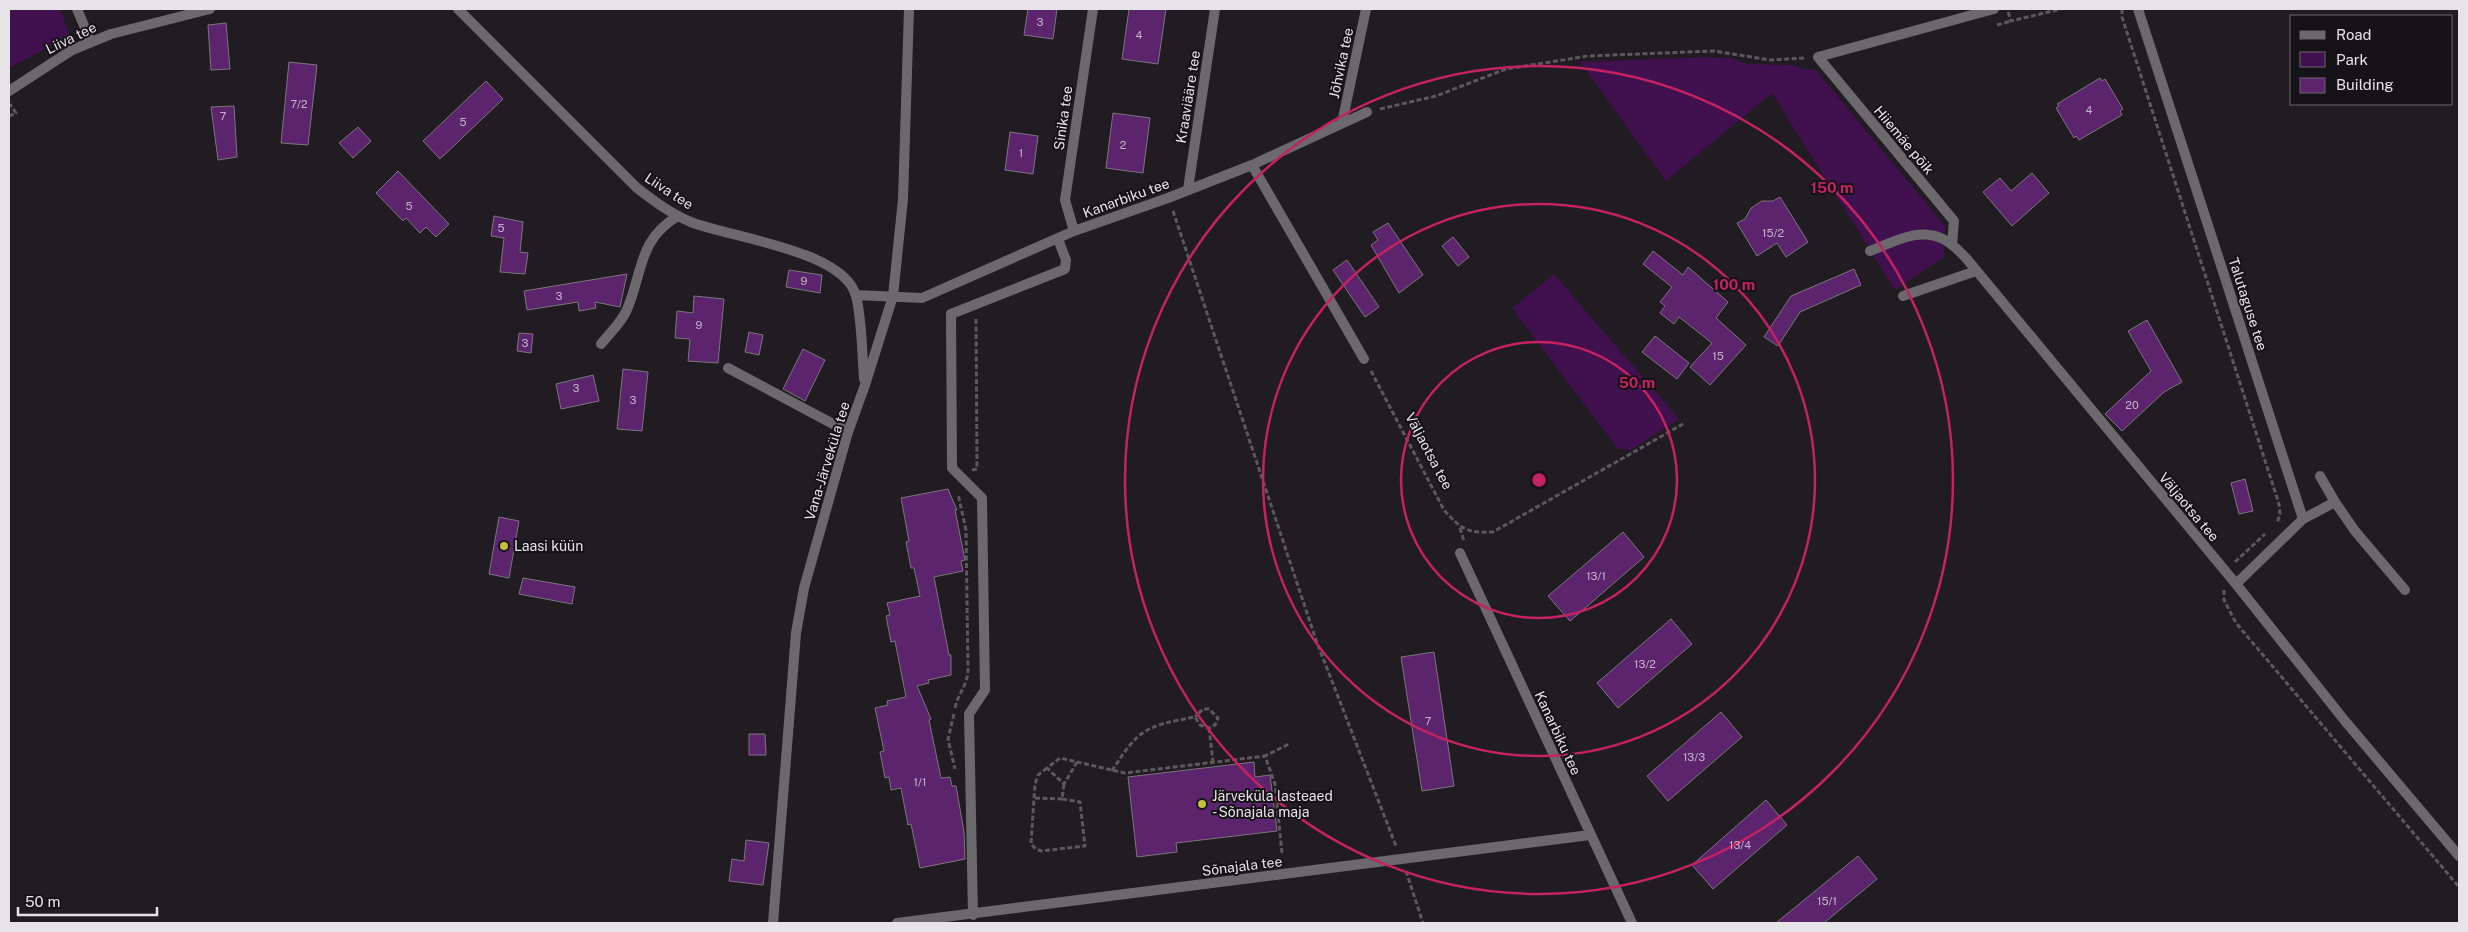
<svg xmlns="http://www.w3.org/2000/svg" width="2468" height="932" viewBox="0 0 2468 932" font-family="'Public Sans',sans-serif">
  <rect width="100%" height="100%" fill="#201c21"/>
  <!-- green -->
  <path fill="#41104f" d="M9 9H60L70 36 9 68Z
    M1704 57 1730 58 1748 64 1793 65 1804 69 1816 70 1945 226 1944 257 1895 290 1772 93 1666 181 1580 62Z
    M1554 274 1679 419 1631 450 1618 449 1512 308Z"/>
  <!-- building -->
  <path fill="#5b246c" stroke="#7b777c" d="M1028 9H1057L1053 39 1024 35Z
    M1129 9H1166L1158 64 1122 59Z
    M226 23 230 69 211 70 208 25Z
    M289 62 317 65 308 145 281 143Z
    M2100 78 2102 81 2105 79 2123 109 2120 111 2122 115 2079 140 2076 136 2074 138 2056 108 2059 106 2057 104Z
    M486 81 503 99 440 159 423 141Z
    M234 106 237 157 218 160 211 107Z
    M1113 113 1150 118 1143 173 1106 168Z
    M358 127 371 141 353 158 339 143Z
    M1010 132 1038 136 1033 174 1005 170Z
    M398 171 449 224 436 237 426 227 420 233 406 218 403 221 376 193Z
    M2032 173 2049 193 2012 226 1983 192 2000 178 2011 191Z
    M1780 197 1808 242 1786 257 1777 243 1757 256 1737 223 1745 219 1751 208 1762 201H1773Z
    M494 216 523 222 520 252 528 253 525 274 500 272 504 238 491 236Z
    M1388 223 1423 275 1399 293 1371 245 1378 240 1373 232Z
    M1453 237 1469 257 1458 266 1442 246Z
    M1653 251 1683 275 1688 267 1728 302 1716 318 1746 345 1710 385 1690 367 1712 343 1679 317 1674 324 1660 313 1665 306 1660 302 1672 287 1643 264Z
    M1347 260 1379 307 1365 317 1333 270Z
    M1854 269 1861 285 1800 312 1778 346 1764 337 1791 296Z
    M789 270 822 275 820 293 786 287Z
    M627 274 620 307 595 302 596 308 579 311 578 302 527 310 524 291Z
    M694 296 724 299 718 363 688 361 690 339 675 338 677 311 693 313Z
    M2147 320 2182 382 2164 392 2122 431 2105 414 2151 371 2128 331Z
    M749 332 763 335 759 355 745 352Z
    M519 333 533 334 531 353 517 351Z
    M1655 336 1689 363 1677 379 1642 352Z
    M803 349 825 360 805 401 783 389Z
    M623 369 648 372 642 431 617 429Z
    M593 375 599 401 561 409 556 384Z
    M2245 479 2253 511 2239 514 2231 483Z
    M948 489 957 510H955L965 560 961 561 963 571 934 577 949 655H951V675L928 680 929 683 917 686 931 719 929 720 941 778 950 777 952 786H956L964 832 965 859 920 868 911 824 908 825 901 788 891 790 889 777 885 778 880 752 884 751 875 708 888 705 887 701 906 697 895 641 891 642 886 616 890 615 887 603 920 596 914 568H911L906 542 909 541 901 498Z
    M499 517 519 521 509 578 489 574Z
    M1623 532 1644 557 1570 621 1548 596Z
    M523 578 575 587 572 604 519 594Z
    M1671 619 1692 644 1618 708 1597 683Z
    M1434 652 1454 786 1422 791 1401 657Z
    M1721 712 1742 737 1668 801 1647 776Z
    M749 734H765L766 755H749Z
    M1254 762 1255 777 1270 775 1277 831 1176 843 1177 852 1137 857 1128 777Z
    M1766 800 1787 825 1713 889 1692 865Z
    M746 840 769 843 763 885 729 881 732 859 744 861Z
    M1858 856 1877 879 1824 923H1776Z"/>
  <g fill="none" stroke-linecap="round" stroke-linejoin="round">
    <!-- path -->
    <path stroke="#5c585c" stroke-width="3" stroke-dasharray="5 2.5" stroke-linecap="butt" d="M2122 9V17L2279 504 2280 514 2277 523
      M2008 12 2011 21 2061 9
      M1997 25 2011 21
      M1380 109 1436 96 1506 69 1588 56 1714 51 1770 60 1805 58
      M9 116 16 113 10 104
      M1173 211 1316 640 1396 846
      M1371 371 1444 510C1462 530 1467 533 1493 532L1683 424
      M972 470 977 469 976 317
      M1460 528 1464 541
      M2235 562 2265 534
      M2224 590V600L2236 623 2459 887
      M955 708C958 693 967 687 968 670L966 530 958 494
      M954 714 948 739 955 769
      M1209 728 1213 762
      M1077 762 1064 784 1047 768 1060 758 1125 773 1265 756
      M1047 768 1038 775 1035 784 1031 844 1036 849 1041 851 1085 846 1080 802 1062 799 1064 784
      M1112 771C1139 728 1146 726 1195 717L1200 725 1209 728 1215 725 1218 718 1209 709H1203L1195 717
      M1035 798 1062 799
      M1282 853 1275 784 1265 756 1289 744
      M1406 871 1423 923"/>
    <!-- service -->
    <path stroke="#6b696c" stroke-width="10" d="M1903 296 1976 271
      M601 344C610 333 623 321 628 307 643 270 639 239 678 216
      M728 368 848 432
      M973 915 969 714 985 690 982 498 952 468 951 314 1065 269 1066 260 1058 239"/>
    <!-- minor -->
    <path stroke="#6b696c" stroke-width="10" d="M77 9 91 42
      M458 9 637 188C654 201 671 214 691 222 731 238 844 250 856 296 862 319 862 354 864 379
      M2138 9 2303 519 2236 584
      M9 91 72 50 111 34 210 9
      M1342 123 1366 9
      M1252 165 1364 359
      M1188 189 1215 9
      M1074 231 1065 200 1093 9
      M1952 245 1954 221 1818 57 1994 9
      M1870 251C1894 242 1920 226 1945 240 1953 244 1960 252 1966 258L2236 584 2345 721 2459 856
      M856 295 922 298 1074 231 1168 198 1252 165 1367 112
      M2335 502 2355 531 2405 590
      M2303 519 2335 502 2320 476
      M1460 553 1632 923
      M773 923 796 633 804 588 848 432 865 385 893 296 903 199 909 9
      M897 923 1590 835"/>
  </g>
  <!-- distance rings -->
  <g fill="none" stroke="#c42262" stroke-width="2.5">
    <circle cx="1539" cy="480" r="138"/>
    <circle cx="1539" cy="480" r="276"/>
    <circle cx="1539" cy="480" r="414"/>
  </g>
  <!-- markers -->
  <g fill="#c1bd3f" stroke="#161318" stroke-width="2">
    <circle cx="504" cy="546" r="5"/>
    <circle cx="1202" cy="804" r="5"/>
  </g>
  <g text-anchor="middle" stroke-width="4" stroke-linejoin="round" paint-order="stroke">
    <!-- number labels -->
    <g font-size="11" fill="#c4b4c8">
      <text x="1040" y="26">3</text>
      <text x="1139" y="39">4</text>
      <text x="299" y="108">7/2</text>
      <text x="2089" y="114">4</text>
      <text x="223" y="120">7</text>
      <text x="463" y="126">5</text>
      <text x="1123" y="149">2</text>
      <text x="1021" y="157">1</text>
      <text x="409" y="210">5</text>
      <text x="501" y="232">5</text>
      <text x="1773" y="237">15/2</text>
      <text x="804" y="285">9</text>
      <text x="559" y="300">3</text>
      <text x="699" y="329">9</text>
      <text x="525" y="347">3</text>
      <text x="1718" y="360">15</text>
      <text x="576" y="392">3</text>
      <text x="633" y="404">3</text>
      <text x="2132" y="409">20</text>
      <text x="1596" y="580">13/1</text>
      <text x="1645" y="668">13/2</text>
      <text x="1428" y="725">7</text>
      <text x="1694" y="761">13/3</text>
      <text x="920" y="786">1/1</text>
      <text x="1740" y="849">13/4</text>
      <text x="1827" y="905">15/1</text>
    </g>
    <!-- street labels -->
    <g font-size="14" fill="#e7e4e7" stroke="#161318">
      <text transform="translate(71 38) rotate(-26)" y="5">Liiva tee</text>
      <text transform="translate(1341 63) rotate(-78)" y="5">Jõhvika tee</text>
      <text transform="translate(1188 97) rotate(-81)" y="5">Kraaviääre tee</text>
      <text transform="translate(1063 118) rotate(-82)" y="5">Sinika tee</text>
      <text transform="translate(1904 140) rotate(50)" y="5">Hiiemäe põik</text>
      <text transform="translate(669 191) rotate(33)" y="5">Liiva tee</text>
      <text transform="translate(1126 198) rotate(-20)" y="5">Kanarbiku tee</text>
      <text transform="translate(2248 304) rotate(72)" y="5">Talutaguse tee</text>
      <text transform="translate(1429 451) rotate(62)" y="5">Väljaotsa tee</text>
      <text transform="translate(827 461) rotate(-73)" y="5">Vana-Järveküla tee</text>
      <text transform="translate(2189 507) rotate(50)" y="5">Väljaotsa tee</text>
      <text transform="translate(1558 733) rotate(65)" y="5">Kanarbiku tee</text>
      <text transform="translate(1242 866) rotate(-7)" y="5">Sõnajala tee</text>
    </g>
    <!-- poi labels -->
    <g font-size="14" fill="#e7e4e7" stroke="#161318" text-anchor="start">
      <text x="514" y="551">Laasi küün</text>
      <text x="1212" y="801">Järveküla lasteaed<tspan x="1212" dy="16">- Sõnajala maja</tspan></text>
    </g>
  </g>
  <circle cx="1539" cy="480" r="8" fill="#c42262" stroke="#161318" stroke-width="2.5"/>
  <g font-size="15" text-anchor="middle" font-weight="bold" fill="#c42262" stroke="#161318" stroke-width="4" stroke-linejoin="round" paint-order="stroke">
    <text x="1832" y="193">150 m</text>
    <text x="1734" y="290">100 m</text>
    <text x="1637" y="388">50 m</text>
  </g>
  <!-- border -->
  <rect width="2468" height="932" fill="none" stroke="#e7e4e7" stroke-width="20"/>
  <!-- legend -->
  <rect x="2290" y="15" width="162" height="90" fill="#161318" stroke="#6a676b"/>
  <rect x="2300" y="31" width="25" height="8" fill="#6b696c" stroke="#6a676b"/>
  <text x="2336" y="40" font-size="15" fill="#e7e4e7">Road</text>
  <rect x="2300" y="52" width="25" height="15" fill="#41104f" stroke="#6a676b"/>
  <text x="2336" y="65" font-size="15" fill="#e7e4e7">Park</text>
  <rect x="2300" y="78" width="25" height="15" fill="#5b246c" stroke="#6a676b"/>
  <text x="2336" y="90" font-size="15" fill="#e7e4e7">Building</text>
  <!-- scale -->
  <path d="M18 907v8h139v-8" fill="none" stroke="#e7e4e7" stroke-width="2.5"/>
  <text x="25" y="907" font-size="15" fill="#e7e4e7" stroke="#161318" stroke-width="4" paint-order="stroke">50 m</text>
</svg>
